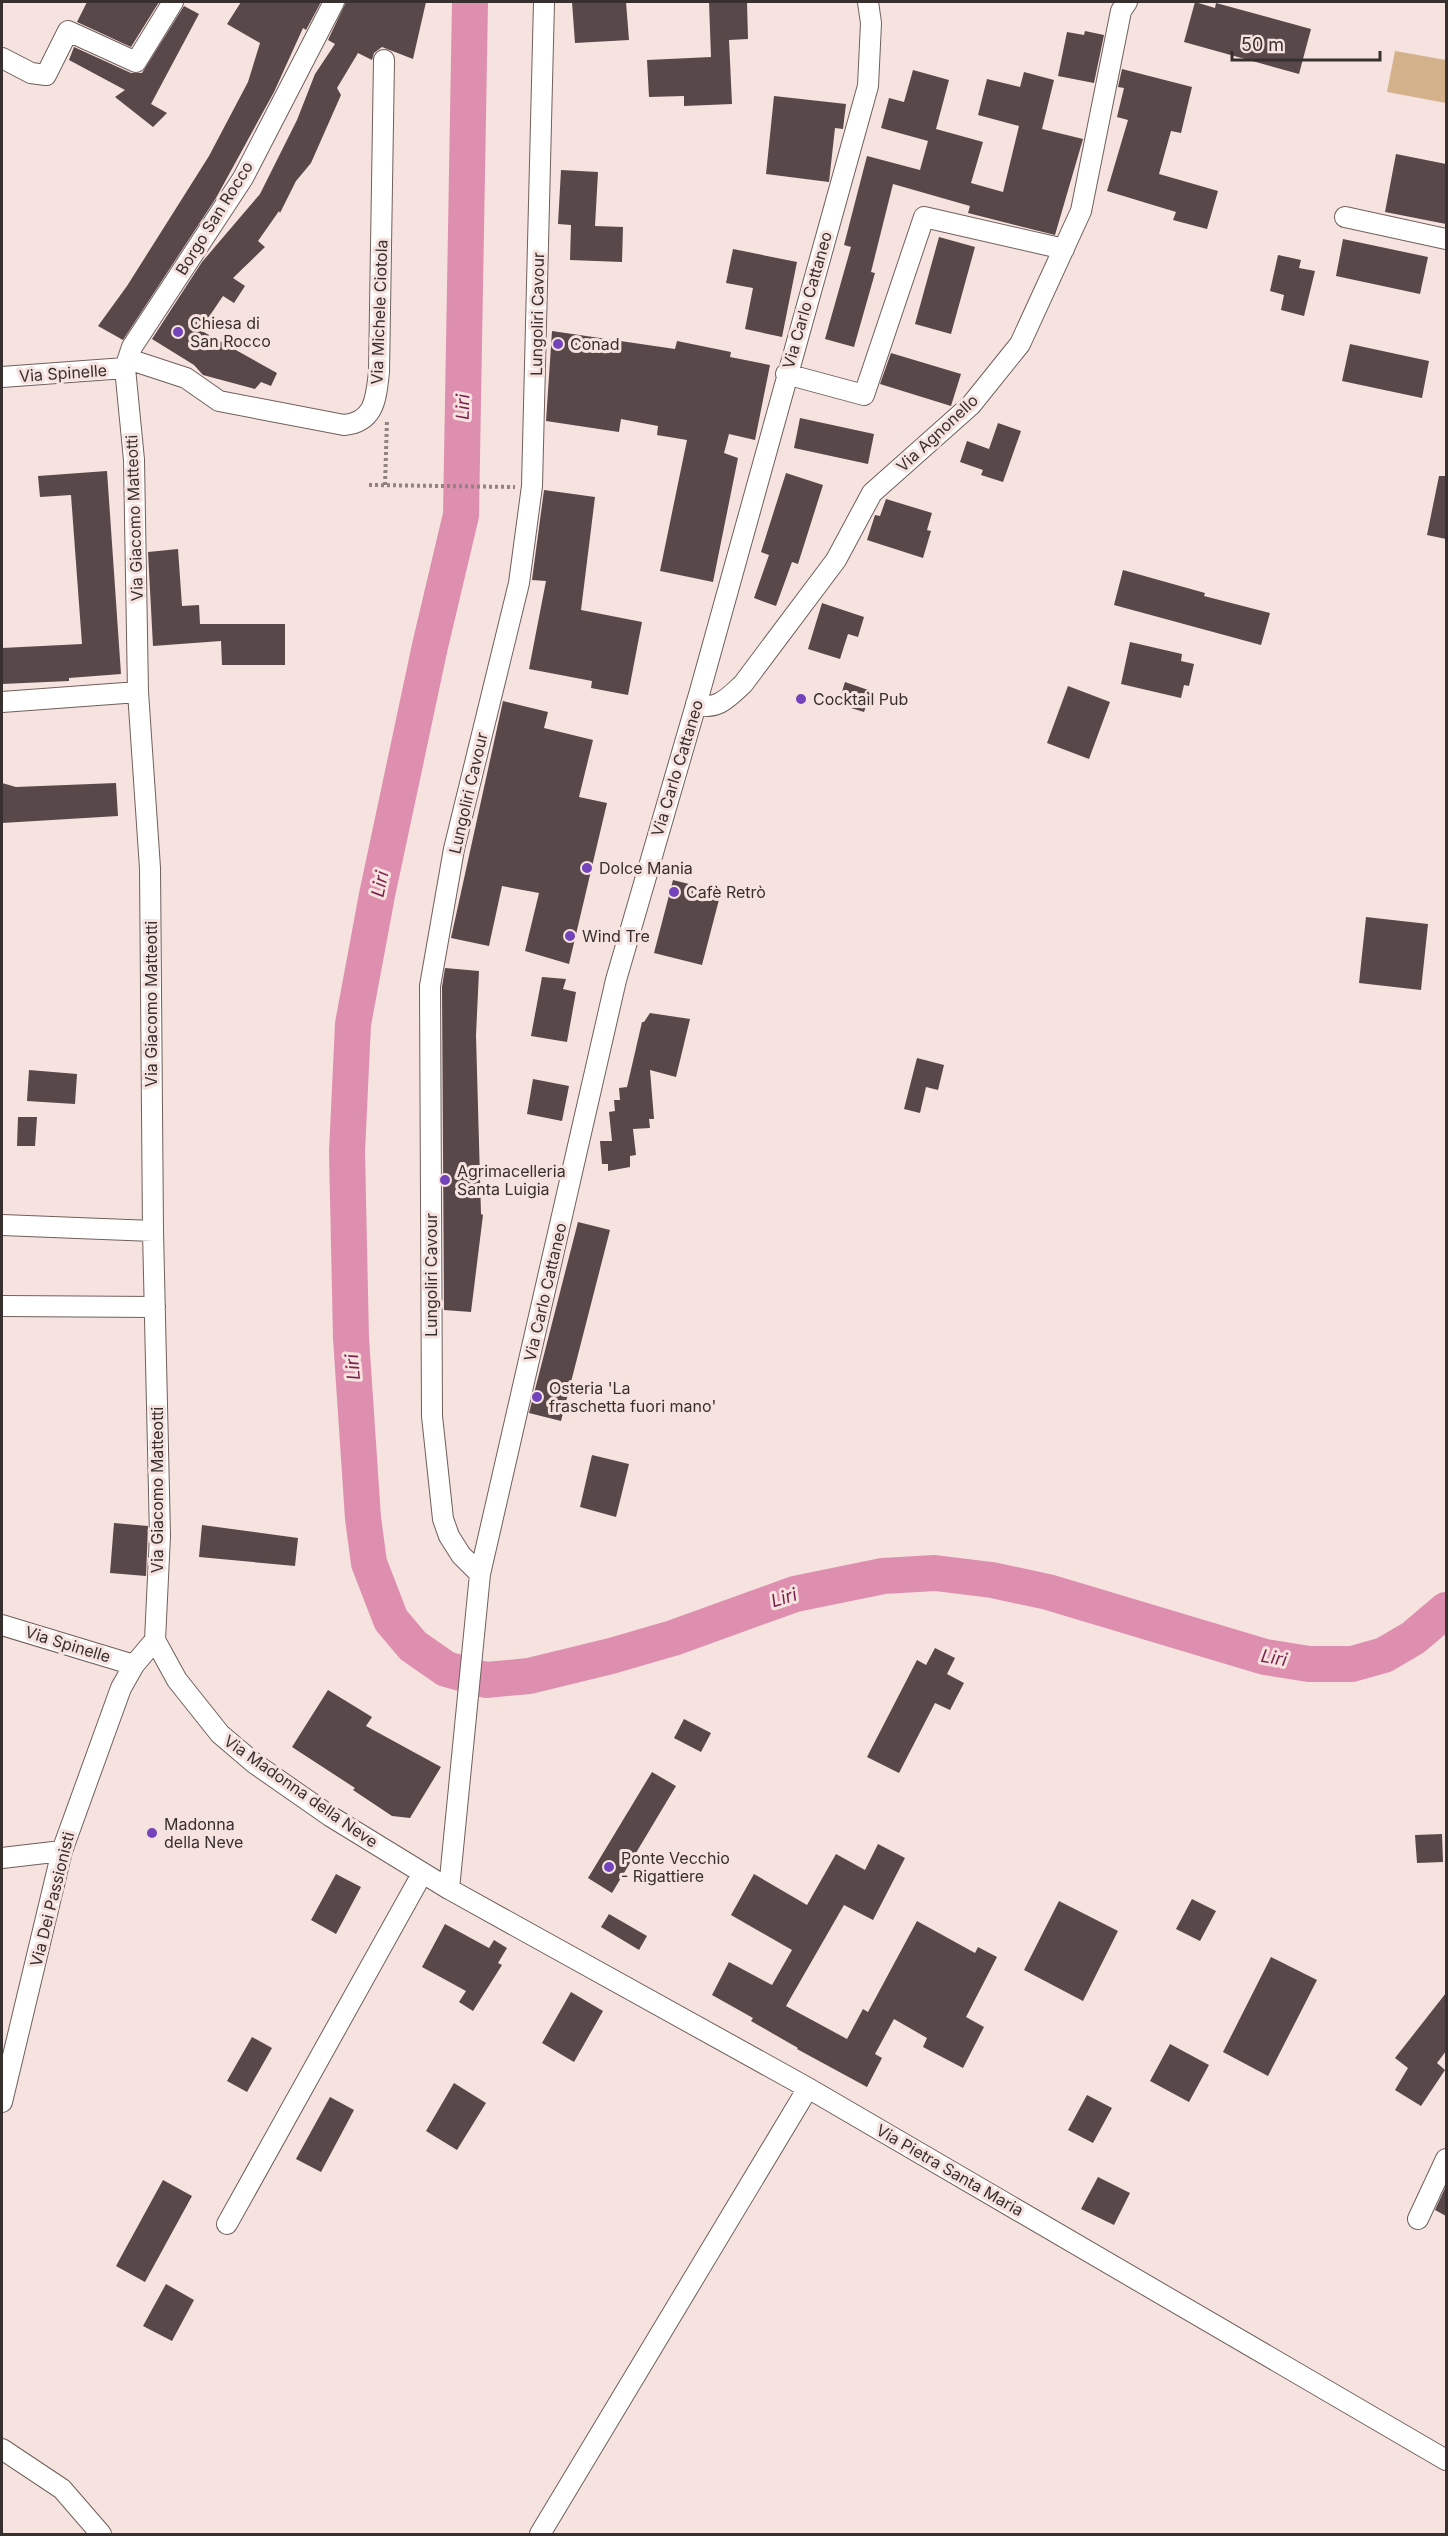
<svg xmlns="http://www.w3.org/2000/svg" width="1448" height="2536" viewBox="0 0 1448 2536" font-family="Inter,sans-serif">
  <rect width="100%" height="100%" fill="#f6e2de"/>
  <!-- green -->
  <path fill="#d3b18b" d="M1395 51 1446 60V103L1387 92Z"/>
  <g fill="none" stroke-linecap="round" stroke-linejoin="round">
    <!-- river -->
    <path stroke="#de8faf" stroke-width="36" d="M470 2 461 515 430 646 377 895 353 1024 347 1152 351 1338 363 1518 369 1563 391 1620 413 1646 446 1669 486 1680 529 1676 611 1656 673 1638 795 1594 883 1576 935 1573 992 1580 1048 1592 1265 1657 1309 1664H1352L1384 1655 1413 1638 1446 1610"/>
  </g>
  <!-- building -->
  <path fill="#594849" d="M87 2H159L131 47 77 22Z
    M241 2H321L306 30 303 28 274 92 216 198 123 340 98 326 127 286 209 156 248 82 260 43 227 24Z
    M346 2H426L413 59 382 47 374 53 372 60 358 53 337 88 341 95 311 163 296 181 280 213 279 211 258 241 265 247 233 278 245 286 234 303 223 296 200 330 277 373 271 386 261 382 255 389 203 375 194 365 152 339 202 262 260 194 297 120 315 74 335 44 328 40Z
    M572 2H626L629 40 575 43Z
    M709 2H747L748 39 729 40 732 104 684 106V96L649 97 647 60 711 57Z
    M1195 2 1215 8 1216 3 1311 29 1299 74 1184 42Z
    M184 6 199 14 151 104 167 113 153 127 115 97 125 90 69 60 74 47 131 73H142Z
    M1085 31 1104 35 1094 83 1058 76 1067 32 1084 35Z
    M1122 69 1192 87 1181 133 1171 131 1159 174 1218 191 1207 229 1173 220 1176 212 1107 191 1128 120 1117 117 1124 88 1118 87Z
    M913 70 949 80 936 129 983 142 971 183 1003 192 1019 126 978 115 987 79 1020 87 1024 72 1054 80 1042 129 1083 139 1055 235 968 213 970 206 893 184 871 272 875 273 854 347 825 339 851 247 844 245 867 156 920 170 928 141 881 128 889 98 904 102Z
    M774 96 846 104 843 129 835 128 829 182 766 174Z
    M1396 154 1446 164V224L1385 212Z
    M561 170 598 172 595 226 623 227 622 262 570 260 571 225 558 224Z
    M939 237 975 247 951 334 915 324Z
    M1343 239 1428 257 1420 294 1336 276Z
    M733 249 797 262 782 337 745 329 753 288 726 283Z
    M1278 255 1301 260 1299 268 1315 271 1304 316 1281 310 1284 295 1270 291Z
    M552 331 675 349 677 341 731 352 730 357 770 365 755 440 729 434 724 453 738 458 713 582 660 571 687 440 657 435 658 426 621 419 619 432 546 421Z
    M1350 344 1429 361 1422 398 1342 381Z
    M891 353 961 374 951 406 880 384Z
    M800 418 874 434 868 464 794 448Z
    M998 423 1021 431 1003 482 981 475 983 470 960 462 967 441 989 449Z
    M107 471 121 674 69 678V681L2 684V648L82 644 71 495 40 497 38 476Z
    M786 473 823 485 798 564 792 562 776 606 754 598 769 555 761 552Z
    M1439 476H1446V539L1427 535Z
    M544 490 595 497 581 610 642 622 628 695 591 688 592 681 529 669 546 581 532 580Z
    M886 499 932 513 927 530 931 531 923 558 867 540 875 515 880 516Z
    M178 549 182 606 199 605 200 624H285V665H222L221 641 153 646 148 552Z
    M1123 570 1205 593 1204 596 1270 613 1261 645 1114 605Z
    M822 603 864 617 858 637 848 634 840 659 808 649Z
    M1130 642 1182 654 1181 661 1194 664 1189 686 1184 685 1181 698 1121 684Z
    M845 682 871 691 864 712 838 704Z
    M1068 686 1110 702 1089 759 1047 743Z
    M503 701 548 712 544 728 593 740 579 797 607 803 569 964 525 951 539 893 502 886 489 946 451 938Z
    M2 783 16 787 116 783 118 816 2 823Z
    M673 880 721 892 702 965 654 953Z
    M1366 917 1428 924 1421 990 1359 983Z
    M445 968 479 971 476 1035 481 1214 483 1215 471 1312 444 1310 442 987Z
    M542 977 566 979 563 989 576 992 567 1042 531 1036Z
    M650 1013 690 1019 676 1077 650 1070 654 1119H649L650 1128 633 1129 636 1155 630 1156V1167L608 1171V1164H602L600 1141H612L609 1112 615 1111 614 1100H620L619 1088 627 1087 642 1022H644Z
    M917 1058 944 1065 938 1090 926 1087 920 1113 904 1109Z
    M29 1070 77 1074 75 1104 27 1101Z
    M533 1079 569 1086 562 1121 527 1114Z
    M18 1117H37L35 1146H17Z
    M578 1222 610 1230 561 1421 529 1413Z
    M592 1455 629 1464 616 1517 580 1507Z
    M114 1523 148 1526 146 1576 110 1573Z
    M202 1525 298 1538 295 1566 199 1557Z
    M935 1648 955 1658 947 1674 964 1683 950 1710 935 1703 899 1773 867 1757 917 1660 926 1665Z
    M328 1690 372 1717 366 1726 441 1767 410 1818 392 1816 353 1790 355 1788 292 1747Z
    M684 1719 711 1733 701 1752 674 1738Z
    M652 1772 676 1786 612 1893 588 1878Z
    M1442 1834 1443 1862 1417 1863 1415 1835Z
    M878 1844 905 1858 873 1920 844 1905 786 2006 847 2039 863 2009 868 2012 917 1921 975 1953 978 1947 997 1957 966 2017 984 2027 963 2068 923 2047 927 2038 894 2019 875 2054 882 2058 867 2087 797 2049 798 2048 751 2021 753 2018 712 1995 729 1962 772 1985 792 1950 731 1915 754 1874 807 1905 836 1854 865 1870Z
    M336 1874 361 1887 336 1934 311 1920Z
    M1192 1899 1216 1911 1200 1941 1176 1929Z
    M1059 1901 1118 1931 1083 2001 1024 1970Z
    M609 1914 647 1936 639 1950 601 1927Z
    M445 1924 489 1948 494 1940 507 1948 498 1963 502 1965 473 2011 459 2002 466 1991 422 1967Z
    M1271 1957 1317 1980 1268 2076 1223 2052Z
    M571 1992 603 2011 574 2062 542 2043Z
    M1446 1993V2051L1437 2063 1445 2070 1421 2106 1395 2090 1408 2068 1395 2058Z
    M252 2037 272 2048 247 2092 227 2081Z
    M1170 2044 1209 2065 1189 2102 1150 2081Z
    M454 2083 486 2103 457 2150 426 2131Z
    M1087 2095 1112 2108 1093 2143 1068 2130Z
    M330 2097 354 2110 321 2172 296 2159Z
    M1098 2177 1130 2193 1114 2225 1081 2209Z
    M163 2180 192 2196 145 2282 116 2266Z
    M1446 2186V2216L1435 2210Z
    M166 2284 194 2300 172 2341 143 2326Z"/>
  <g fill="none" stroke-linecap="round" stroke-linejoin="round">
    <!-- minor casing -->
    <g stroke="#705f5b" stroke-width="22">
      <path id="minor" d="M2 58 31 73 46 75 68 31 136 62 173 2
        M1345 217 1446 239
        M128 359 186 378 219 401 344 425C375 422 376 398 379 372L384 60
        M786 374 864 395 924 217 1064 249
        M2 377 125 368
        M2 702 138 692
        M696 704C717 711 728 698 743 684L836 560 872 493 971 405 1020 344 1081 211 1121 11 1127 2
        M2 1225 153 1231
        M2 1306 155 1307
        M480 1574 461 1555 449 1536 443 1519 432 1416 430 986 454 849 519 583 532 486 544 2
        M2 1625 134 1665
        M155 1640 160 1536 153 1231 150 868 138 692 134 460 125 368 132 347 243 178 334 2
        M155 1640 177 1680 220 1734 254 1763 330 1816 449 1889 808 2088 1446 2460
        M2 1858 62 1851
        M449 1889 480 1574 616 980 700 691 868 86 871 23 868 2
        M2 2102 62 1851 121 1688 134 1665 155 1640
        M1418 2219 1446 2159
        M227 2224 422 1874
        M2 2449 62 2489 101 2534
        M540 2534 808 2088"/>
    </g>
    <!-- path -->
    <path stroke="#908380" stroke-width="4" stroke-dasharray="3 3" stroke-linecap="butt" d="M369 485 515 487
      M385 485 387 420"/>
    <!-- minor -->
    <use href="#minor" stroke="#fff" stroke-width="20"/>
  </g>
  <!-- markers -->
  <g fill="#7343bb" stroke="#f6e2de" stroke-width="2">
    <circle cx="178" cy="332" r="6"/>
    <circle cx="558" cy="344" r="6"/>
    <circle cx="801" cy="699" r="6"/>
    <circle cx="587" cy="868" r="6"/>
    <circle cx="674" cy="892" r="6"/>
    <circle cx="570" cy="936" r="6"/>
    <circle cx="445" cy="1180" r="6"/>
    <circle cx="537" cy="1397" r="6"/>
    <circle cx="152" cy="1833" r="6"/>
    <circle cx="609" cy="1867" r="6"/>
  </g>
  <g text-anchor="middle" stroke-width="6" stroke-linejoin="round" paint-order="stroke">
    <!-- street labels -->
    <g font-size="16" fill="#37302e" stroke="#f6e2de">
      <text transform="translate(214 218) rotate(-58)" y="6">Borgo San Rocco</text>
      <text transform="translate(807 300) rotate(-74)" y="6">Via Carlo Cattaneo</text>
      <text transform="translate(379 312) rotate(-88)" y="6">Via Michele Ciotola</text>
      <text transform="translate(537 314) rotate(-89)" y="6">Lungoliri Cavour</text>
      <text transform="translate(63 373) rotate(-4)" y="6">Via Spinelle</text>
      <text transform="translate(937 433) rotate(-43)" y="6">Via Agnonello</text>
      <text transform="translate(134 518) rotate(-92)" y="6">Via Giacomo Matteotti</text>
      <text transform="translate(677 768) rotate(-73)" y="6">Via Carlo Cattaneo</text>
      <text transform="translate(468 793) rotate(-77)" y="6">Lungoliri Cavour</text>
      <text transform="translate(151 1004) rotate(-90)" y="6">Via Giacomo Matteotti</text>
      <text transform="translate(431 1275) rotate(-90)" y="6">Lungoliri Cavour</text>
      <text transform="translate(545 1292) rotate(-77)" y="6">Via Carlo Cattaneo</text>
      <text transform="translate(157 1490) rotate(-90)" y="6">Via Giacomo Matteotti</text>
      <text transform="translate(68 1644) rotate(17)" y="6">Via Spinelle</text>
      <text transform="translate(301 1791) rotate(35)" y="6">Via Madonna della Neve</text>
      <text transform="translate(52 1899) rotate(-76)" y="6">Via Dei Passionisti</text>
      <text transform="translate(950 2170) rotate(30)" y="6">Via Pietra Santa Maria</text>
    </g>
    <!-- poi labels -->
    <g font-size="16" fill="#37302e" stroke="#f6e2de" text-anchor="start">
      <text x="190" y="329">Chiesa di<tspan x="190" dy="18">San Rocco</tspan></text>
      <text x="570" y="350">Conad</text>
      <text x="813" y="705">Cocktail Pub</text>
      <text x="599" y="874">Dolce Mania</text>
      <text x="686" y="898">Cafè Retrò</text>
      <text x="582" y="942">Wind Tre</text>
      <text x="457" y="1177">Agrimacelleria<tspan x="457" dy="18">Santa Luigia</tspan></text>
      <text x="549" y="1394">Osteria 'La<tspan x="549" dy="18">fraschetta fuori mano'</tspan></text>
      <text x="164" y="1830">Madonna<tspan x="164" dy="18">della Neve</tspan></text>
      <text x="621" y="1864">Ponte Vecchio<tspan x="621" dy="18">- Rigattiere</tspan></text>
    </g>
    <!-- water labels -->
    <g font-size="18" font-style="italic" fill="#7b1f4e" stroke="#f6e2de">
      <text transform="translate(463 407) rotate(-89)" y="6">Liri</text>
      <text transform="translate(380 884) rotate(-78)" y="6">Liri</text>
      <text transform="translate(353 1367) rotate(-95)" y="6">Liri</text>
      <text transform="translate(784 1598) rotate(-17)" y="6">Liri</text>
      <text transform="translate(1274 1658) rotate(11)" y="6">Liri</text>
    </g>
  </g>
  <!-- border -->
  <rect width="1448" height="2536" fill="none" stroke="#37302e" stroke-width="6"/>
  <!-- scale -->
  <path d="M1232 51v9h148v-9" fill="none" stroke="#37302e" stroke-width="3"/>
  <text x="1241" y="51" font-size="18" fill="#37302e" stroke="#f6e2de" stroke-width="4.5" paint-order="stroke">50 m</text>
</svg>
